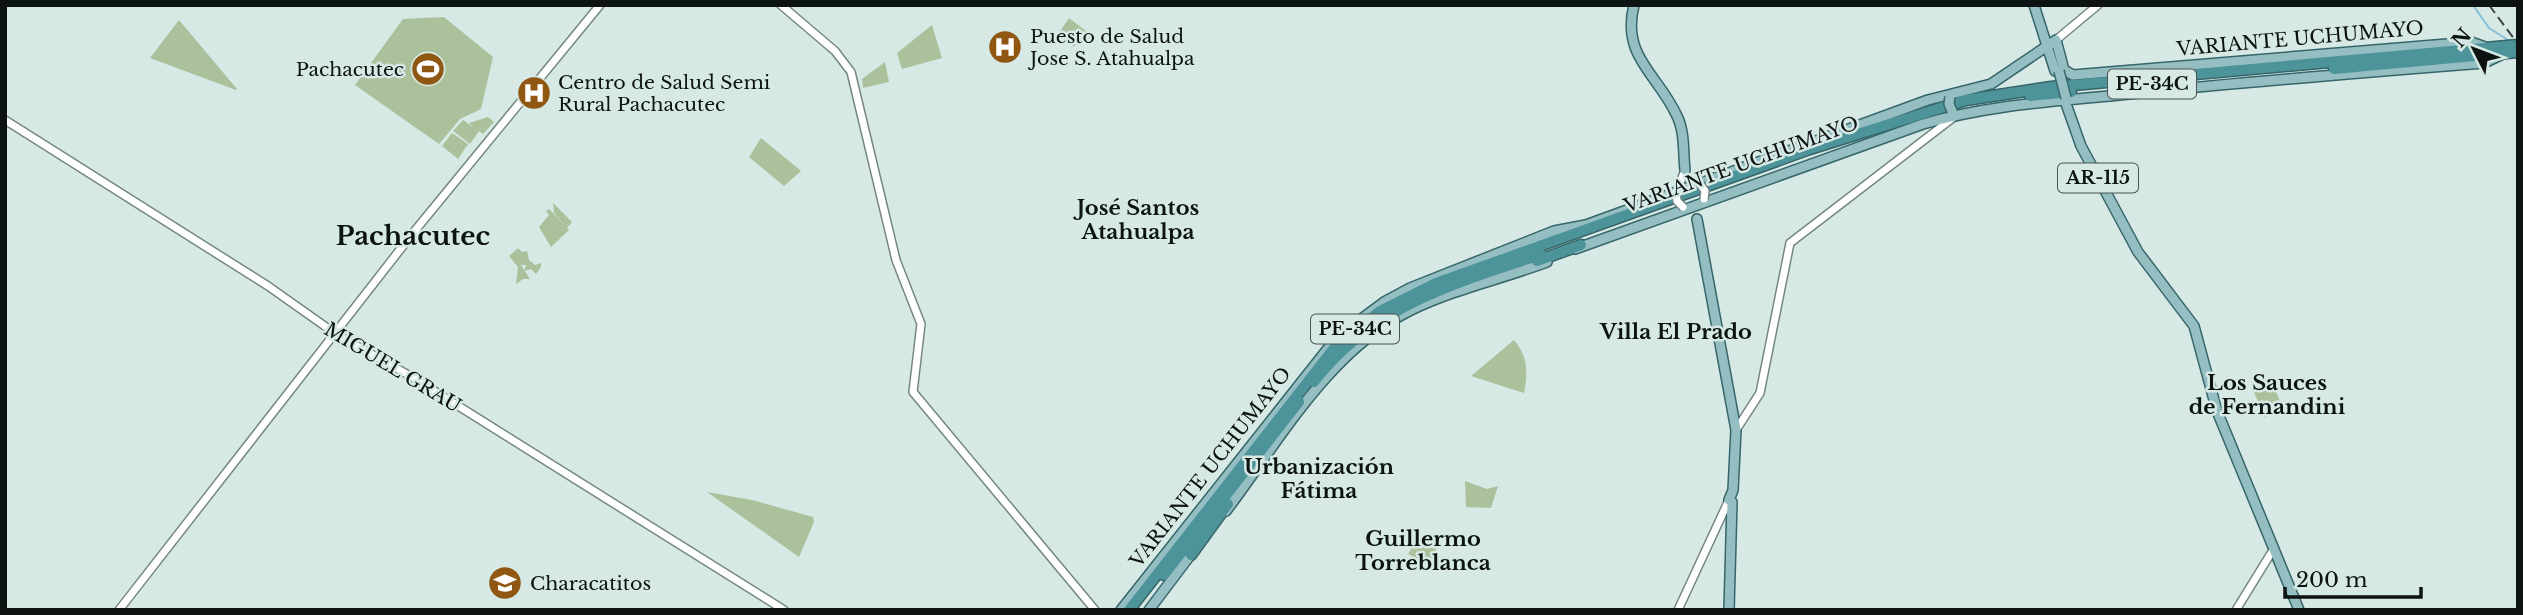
<svg xmlns="http://www.w3.org/2000/svg" width="2523" height="615" viewBox="0 0 2523 615" font-family="'Libre Baskerville',serif">
  <rect width="100%" height="100%" fill="#d6e9e5"/>
  <!-- green -->
  <path fill="#aac19c" d="M444 17 493 57 481 109 460 119 439 144 355 85 403 19Z
    M1069 18 1086 31 1074 47 1059 33Z
    M179 20 237 89 236 90 150 58Z
    M932 25 942 58 902 69 897 53Z
    M885 62 889 82 863 88 862 79Z
    M488 117 494 122 483 134 479 131 470 144 453 131 463 120 474 128 469 123Z
    M452 133 468 144 458 159 442 146Z
    M761 138 801 171 784 186 749 157Z
    M553 203 572 222 567 228 569 230 551 247 539 227 549 215 546 211 549 209 564 224 554 213Z
    M518 248 522 252 527 251 529 260 535 265 541 263V267L536 274 531 269 524 271 526 265H521L530 279H523L516 284 518 267 509 256Z
    M1514 340C1528 356 1528 373 1524 393L1471 376Z
    M2271 380 2280 401 2265 418 2253 390Z
    M1465 481 1487 489 1498 486 1491 508 1466 507Z
    M707 492 752 500 813 517 814 522 799 557Z
    M1419 535 1439 544 1428 564 1408 554Z"/>
  <g fill="none" stroke-linecap="round" stroke-linejoin="round">
    <!-- stream -->
    <path stroke="#84c0d9" stroke-width="2" d="M2473 5 2489 28 2508 40"/>
    <!-- minor casing -->
    <g stroke="#768783" stroke-width="10">
      <path id="minor" d="M781 5 835 51 851 72 896 260 921 324 913 392 1095 610
        M2056 40 2098 5
        M5 120 268 286 336 334 412 377 784 610
        M1677 191 1685 170
        M1736 430 1760 393 1790 243 1954 117
        M119 610 413 233 600 5
        M1678 610 1729 500
        M2236 610 2273 550"/>
    </g>
    <!-- major casing -->
    <g stroke="#37666a" stroke-width="12">
      <path id="major" d="M1634 5C1621 57 1658 74 1677 116 1685 132 1683 153 1685 170
        M2034 5 2055 71
        M2065 101 2081 146 2138 252 2194 326 2217 411 2299 610
        M1697 219 1736 430 1733 490 1729 500 1732 502 1729 610
        M1575 249 1923 124C1994 103 2067 101 2139 93 2254 81 2369 72 2484 63L2503 54
        M1226 511C1280 440 1328 351 1411 310 1454 289 1502 279 1547 262
        M1121 610 1337 337 1384 302 1410 288 1554 231 1586 225 1928 100 1991 84 2056 40 2064 70 2073 75 2471 42 2485 47
        M1149 610 1195 549"/>
    </g>
    <!-- highway casing -->
    <g stroke="#37666a" stroke-width="13">
      <path id="highway" d="M2334 69 2518 52
        M2030 96 2071 92
        M1537 261 1581 245
        M1314 382C1374 305 1453 285 1541 254
        M1191 555 1228 504
        M1164 575 1299 402
        M1129 610 1334 348 1380 311 1436 283 1810 149 1966 100 2051 87 2518 45"/>
    </g>
    <!-- minor -->
    <use href="#minor" stroke="#fff" stroke-width="7"/>
    <!-- major -->
    <use href="#major" stroke="#94bec2" stroke-width="9"/>
    <!-- highway -->
    <use href="#highway" stroke="#4d939a" stroke-width="10"/>
    <!-- rail -->
    <path stroke="#3b4443" stroke-width="2" stroke-dasharray="10 5" stroke-linecap="butt" d="M2489 5 2518 44"/>
    <!-- minor-bridge casing -->
    <g stroke="#768783" stroke-width="10" stroke-linecap="butt">
      <path id="minor-bridge" d="M1700 184 1705 191 1704 199
        M1676 192 1677 201 1683 207"/>
    </g>
    <!-- major-bridge casing -->
    <g stroke="#37666a" stroke-width="12" stroke-linecap="butt">
      <path id="major-bridge" d="M2166 70 2168 86
        M2059 71 2066 98
        M1950 97 1949 104 1952 111"/>
    </g>
    <!-- minor-bridge -->
    <use href="#minor-bridge" stroke="#fff" stroke-width="7"/>
    <!-- major-bridge -->
    <use href="#major-bridge" stroke="#94bec2" stroke-width="9"/>
  </g>
  <!-- icons -->
  <defs>
    <g id="hospital-disc" transform="scale(1.75)"><circle r="9.5" fill="#905712" stroke="#d6e9e5"/><path d="M-5-5h3v3.5h4V-5h3V5h-3V1.5h-4V5h-3Z" fill="#fff"/></g>
    <g id="stadium-disc" transform="scale(1.75)"><circle r="9.5" fill="#905712" stroke="#d6e9e5"/><path d="M0-5a6.5 5 0 1 0 0 10a6.5 5 0 1 0 0-10ZM-3.5-1.8h7v3.6h-7Z" fill="#fff"/></g>
    <g id="university-disc" transform="scale(1.75)"><circle r="9.5" fill="#905712" stroke="#d6e9e5"/><path d="M0-5L7-2L0 1L-7-2ZM-4 1L0 2.5L4 1V4Q0 6-4 4Z" fill="#fff"/></g>
  </defs>
  <g fill-rule="evenodd">
    <use href="#hospital-disc" x="1005" y="47"/>
    <use href="#stadium-disc" x="428" y="69"/>
    <use href="#hospital-disc" x="534" y="93"/>
    <use href="#university-disc" x="505" y="583"/>
  </g>
  <g text-anchor="middle" stroke-width="5" stroke-linejoin="round" paint-order="stroke">
    <!-- shield labels -->
    <g fill="#d6e9e5" stroke="#495351" stroke-width="2">
      <rect x="2108" y="69.5" width="88" height="29" rx="5"/>
      <rect x="2058" y="163.5" width="80" height="29" rx="5"/>
      <rect x="1311" y="314.5" width="88" height="29" rx="5"/>
    </g>
    <g font-size="18" font-weight="bold" fill="#0d1312">
      <text x="2152" y="90">PE-34C</text>
      <text x="2098" y="184">AR-115</text>
      <text x="1355" y="335">PE-34C</text>
    </g>
    <!-- poi labels -->
    <g font-size="19" fill="#0d1312" stroke="#d6e9e5" text-anchor="start">
      <text x="1030" y="43">Puesto de Salud<tspan x="1030" dy="22">Jose S. Atahualpa</tspan></text>
      <text x="404" y="76" text-anchor="end">Pachacutec</text>
      <text x="558" y="89">Centro de Salud Semi<tspan x="558" dy="22">Rural Pachacutec</tspan></text>
      <text x="530" y="590">Characatitos</text>
    </g>
    <!-- street labels -->
    <g font-size="19" fill="#0d1312" stroke="#d6e9e5">
      <text transform="translate(2300 38) rotate(-5)" y="7">VARIANTE UCHUMAYO</text>
      <text transform="translate(1741 164) rotate(-20)" y="7">VARIANTE UCHUMAYO</text>
      <text transform="translate(393 367) rotate(31)" y="7">MIGUEL GRAU</text>
      <text transform="translate(1210 467) rotate(-52)" y="7">VARIANTE UCHUMAYO</text>
    </g>
    <!-- neighbourhood labels -->
    <g font-size="21" font-weight="bold" fill="#0d1312" stroke="#d6e9e5">
      <text x="1138" y="215">José Santos<tspan x="1138" dy="24">Atahualpa</tspan></text>
      <text x="1676" y="339">Villa El Prado</text>
      <text x="2267" y="390">Los Sauces<tspan x="2267" dy="24">de Fernandini</tspan></text>
      <text x="1319" y="474">Urbanización<tspan x="1319" dy="24">Fátima</tspan></text>
      <text x="1423" y="546">Guillermo<tspan x="1423" dy="24">Torreblanca</tspan></text>
    </g>
    <!-- district labels -->
    <g font-size="26" font-weight="bold" fill="#0d1312" stroke="#d6e9e5">
      <text x="413" y="245">Pachacutec</text>
    </g>
  </g>
  <!-- border -->
  <rect width="2523" height="615" fill="none" stroke="#0d1312" stroke-width="14"/>
  <!-- north arrow -->
  <g transform="translate(2474 49) rotate(312)" stroke="#d6e9e5" stroke-width="5" paint-order="stroke">
  <path d="M0-5L12 26L0 18L-12 26Z" fill="#0d1312"/>
  <text y="-10" font-size="19" font-weight="bold" text-anchor="middle" fill="#0d1312">N</text>
  </g>
  <!-- scale -->
  <path d="M2285 587v10h136v-10" fill="none" stroke="#0d1312" stroke-width="3.5"/>
  <text x="2296" y="587" font-size="21" fill="#0d1312" stroke="#d6e9e5" stroke-width="5" paint-order="stroke">200 m</text>
</svg>
